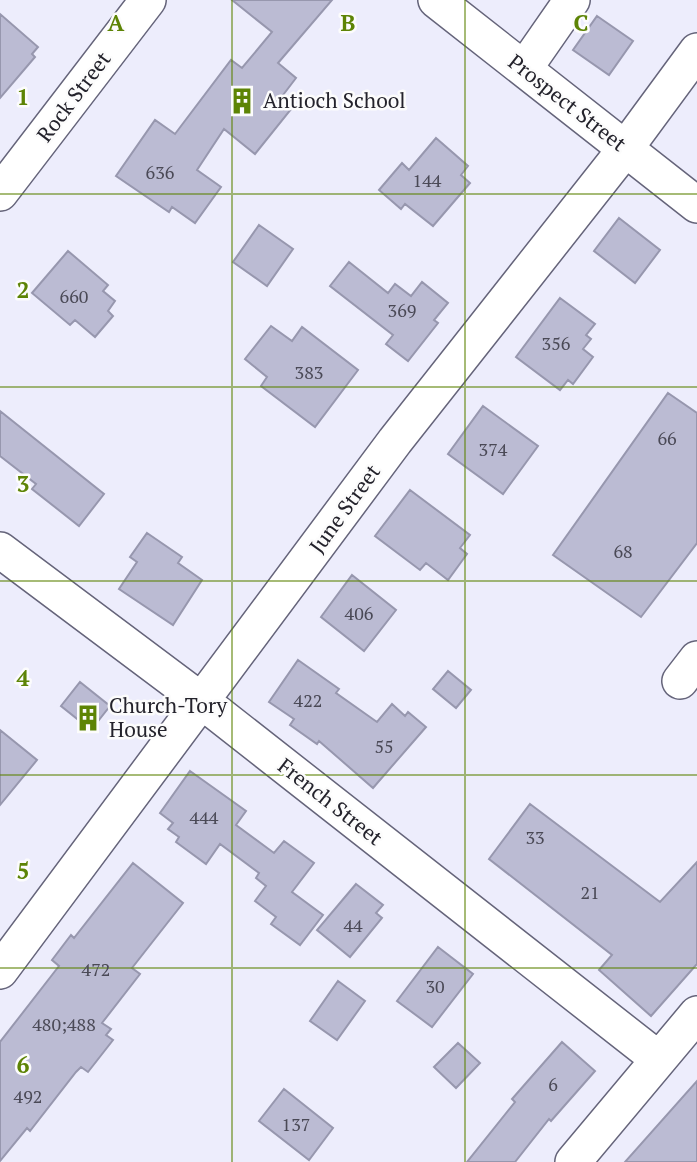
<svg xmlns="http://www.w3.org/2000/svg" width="697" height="1162" viewBox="0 0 697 1162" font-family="'PT Serif',serif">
  <rect width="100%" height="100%" fill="#ededfc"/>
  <!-- building -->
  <path fill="#bbbbd3" stroke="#9797ae" stroke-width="2" d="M232 0H332L278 63 296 78 280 99 292 108 255 154 224 129 197 170 221 187 195 223 172 207 169 212 116 176 155 120 175 134 231 60 242 68 272 32Z
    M0 14 38 47 32 54 35 57 0 98Z
    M597 16 633 41 609 75 573 50Z
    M436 138 468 166 461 175 470 183 433 226 405 204 401 209 379 190 402 163 409 170Z
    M619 218 660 250 635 283 594 251Z
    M259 225 293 249 267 286 233 262Z
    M68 251 108 285 103 291 115 301 108 311 113 316 95 337 75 320 70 325 32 293Z
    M349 262 388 293 395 284 411 296 422 282 448 303 434 320 438 323 408 361 386 344 393 335 330 286Z
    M560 298 595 324 586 335 591 339 583 349 593 357 573 384 568 380 560 390 516 357Z
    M271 326 292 341 302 327 358 370 315 427 261 386 267 377 245 359Z
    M668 393 697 413V543L641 617 553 555Z
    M483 406 538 446 503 494 448 454Z
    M0 411 104 494 79 526 32 489 36 484 0 456Z
    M410 490 470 535 460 548 467 554 448 580 426 563 420 570 375 536Z
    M147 533 182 557 178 563 202 580 173 625 119 589 137 562 130 557Z
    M352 575 396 610 364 651 321 617Z
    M298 660 339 689 336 693 377 722 392 704 405 716 408 712 426 727 373 788 319 741 317 744 290 725 294 719 269 702Z
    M448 671 471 690 456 708 433 689Z
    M80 682 110 706 91 730 61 706Z
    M0 730 37 760 0 805Z
    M190 771 246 811 236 825 274 853 284 841 314 863 292 892 323 915 300 945 271 924 276 917 255 901 266 886 256 878 259 873 220 844 206 864 176 842 179 837 168 829 173 823 160 813Z
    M530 804 660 902 697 862V964L651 1016 599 970 612 955 489 859Z
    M133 863 183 903 132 968 140 974 102 1023 111 1029 106 1035 113 1040 88 1072 81 1067 76 1072 30 1131 27 1128 0 1161V1042L59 966 52 960 71 935 74 938Z
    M356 884 383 905 376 913 382 918 350 957 317 930Z
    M438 947 473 974 432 1027 397 1001Z
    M338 981 365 1001 337 1040 310 1021Z
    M562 1042 595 1071 551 1121 549 1119 515 1162H467L515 1102 512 1099Z
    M458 1043 480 1063 456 1088 434 1067Z
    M697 1081V1162H625Z
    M284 1089 333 1128 309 1160 259 1121Z"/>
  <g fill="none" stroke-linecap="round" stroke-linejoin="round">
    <!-- minor casing -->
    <g stroke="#65647a" stroke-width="38">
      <path id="minor" d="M436 0 697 205
        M524 69 572 0
        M0 193 148 0
        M0 550 203 702 657 1058
        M680 681 697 659
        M0 971 395 441 619 157 697 51
        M573 1162 697 1014"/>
    </g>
    <!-- minor -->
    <use href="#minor" stroke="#fff" stroke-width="35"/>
  </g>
  <!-- grid -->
  <path fill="none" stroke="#5d8405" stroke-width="2" stroke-opacity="0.55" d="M232 0V1162M465 0V1162M0 194H697M0 387H697M0 581H697M0 775H697M0 968H697"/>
  <!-- icons -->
  <defs>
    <g id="building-bare" transform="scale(2.1)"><path d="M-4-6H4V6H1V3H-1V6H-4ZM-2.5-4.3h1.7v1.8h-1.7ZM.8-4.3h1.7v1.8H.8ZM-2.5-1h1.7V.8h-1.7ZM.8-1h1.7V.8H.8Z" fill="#5d8405" stroke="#fcfcfc" stroke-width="2.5" paint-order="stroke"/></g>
  </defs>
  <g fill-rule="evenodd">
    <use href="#building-bare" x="242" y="101"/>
    <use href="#building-bare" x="88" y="718"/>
  </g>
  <g text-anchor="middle" stroke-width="5" stroke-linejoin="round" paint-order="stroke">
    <!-- number labels -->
    <g font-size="18" fill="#4a4956">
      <text x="160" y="179">636</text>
      <text x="427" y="187">144</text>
      <text x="74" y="303">660</text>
      <text x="402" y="317">369</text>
      <text x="556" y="350">356</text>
      <text x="309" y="379">383</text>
      <text x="667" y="445">66</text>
      <text x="493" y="456">374</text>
      <text x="623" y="558">68</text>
      <text x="359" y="620">406</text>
      <text x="308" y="707">422</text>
      <text x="384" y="753">55</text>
      <text x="204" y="824">444</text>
      <text x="535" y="844">33</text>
      <text x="590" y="899">21</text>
      <text x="353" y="932">44</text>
      <text x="96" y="976">472</text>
      <text x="435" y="993">30</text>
      <text x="64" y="1031">480;488</text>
      <text x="553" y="1091">6</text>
      <text x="28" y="1103">492</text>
      <text x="296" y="1131">137</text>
    </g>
    <!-- street labels -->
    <g font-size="21" fill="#24232c" stroke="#fcfcfc">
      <text transform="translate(74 97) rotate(-53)" y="7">Rock Street</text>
      <text transform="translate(567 103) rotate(38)" y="7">Prospect Street</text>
      <text transform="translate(345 509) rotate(-54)" y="7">June Street</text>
      <text transform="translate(330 802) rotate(38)" y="7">French Street</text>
    </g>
    <!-- poi labels -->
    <g font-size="21" fill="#24232c" stroke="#fcfcfc" text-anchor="start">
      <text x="263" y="108">Antioch School</text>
      <text x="109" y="713">Church-Tory<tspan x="109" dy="24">House</tspan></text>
    </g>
  </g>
  <g font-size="23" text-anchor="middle" font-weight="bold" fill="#5d8405" stroke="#fcfcfc" stroke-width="5" stroke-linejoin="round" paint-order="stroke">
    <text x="116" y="31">A</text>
    <text x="348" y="31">B</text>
    <text x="581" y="31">C</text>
    <text x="23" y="105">1</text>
    <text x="23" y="298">2</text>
    <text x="23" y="492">3</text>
    <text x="23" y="686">4</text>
    <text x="23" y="879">5</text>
    <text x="23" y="1073">6</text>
  </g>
</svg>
